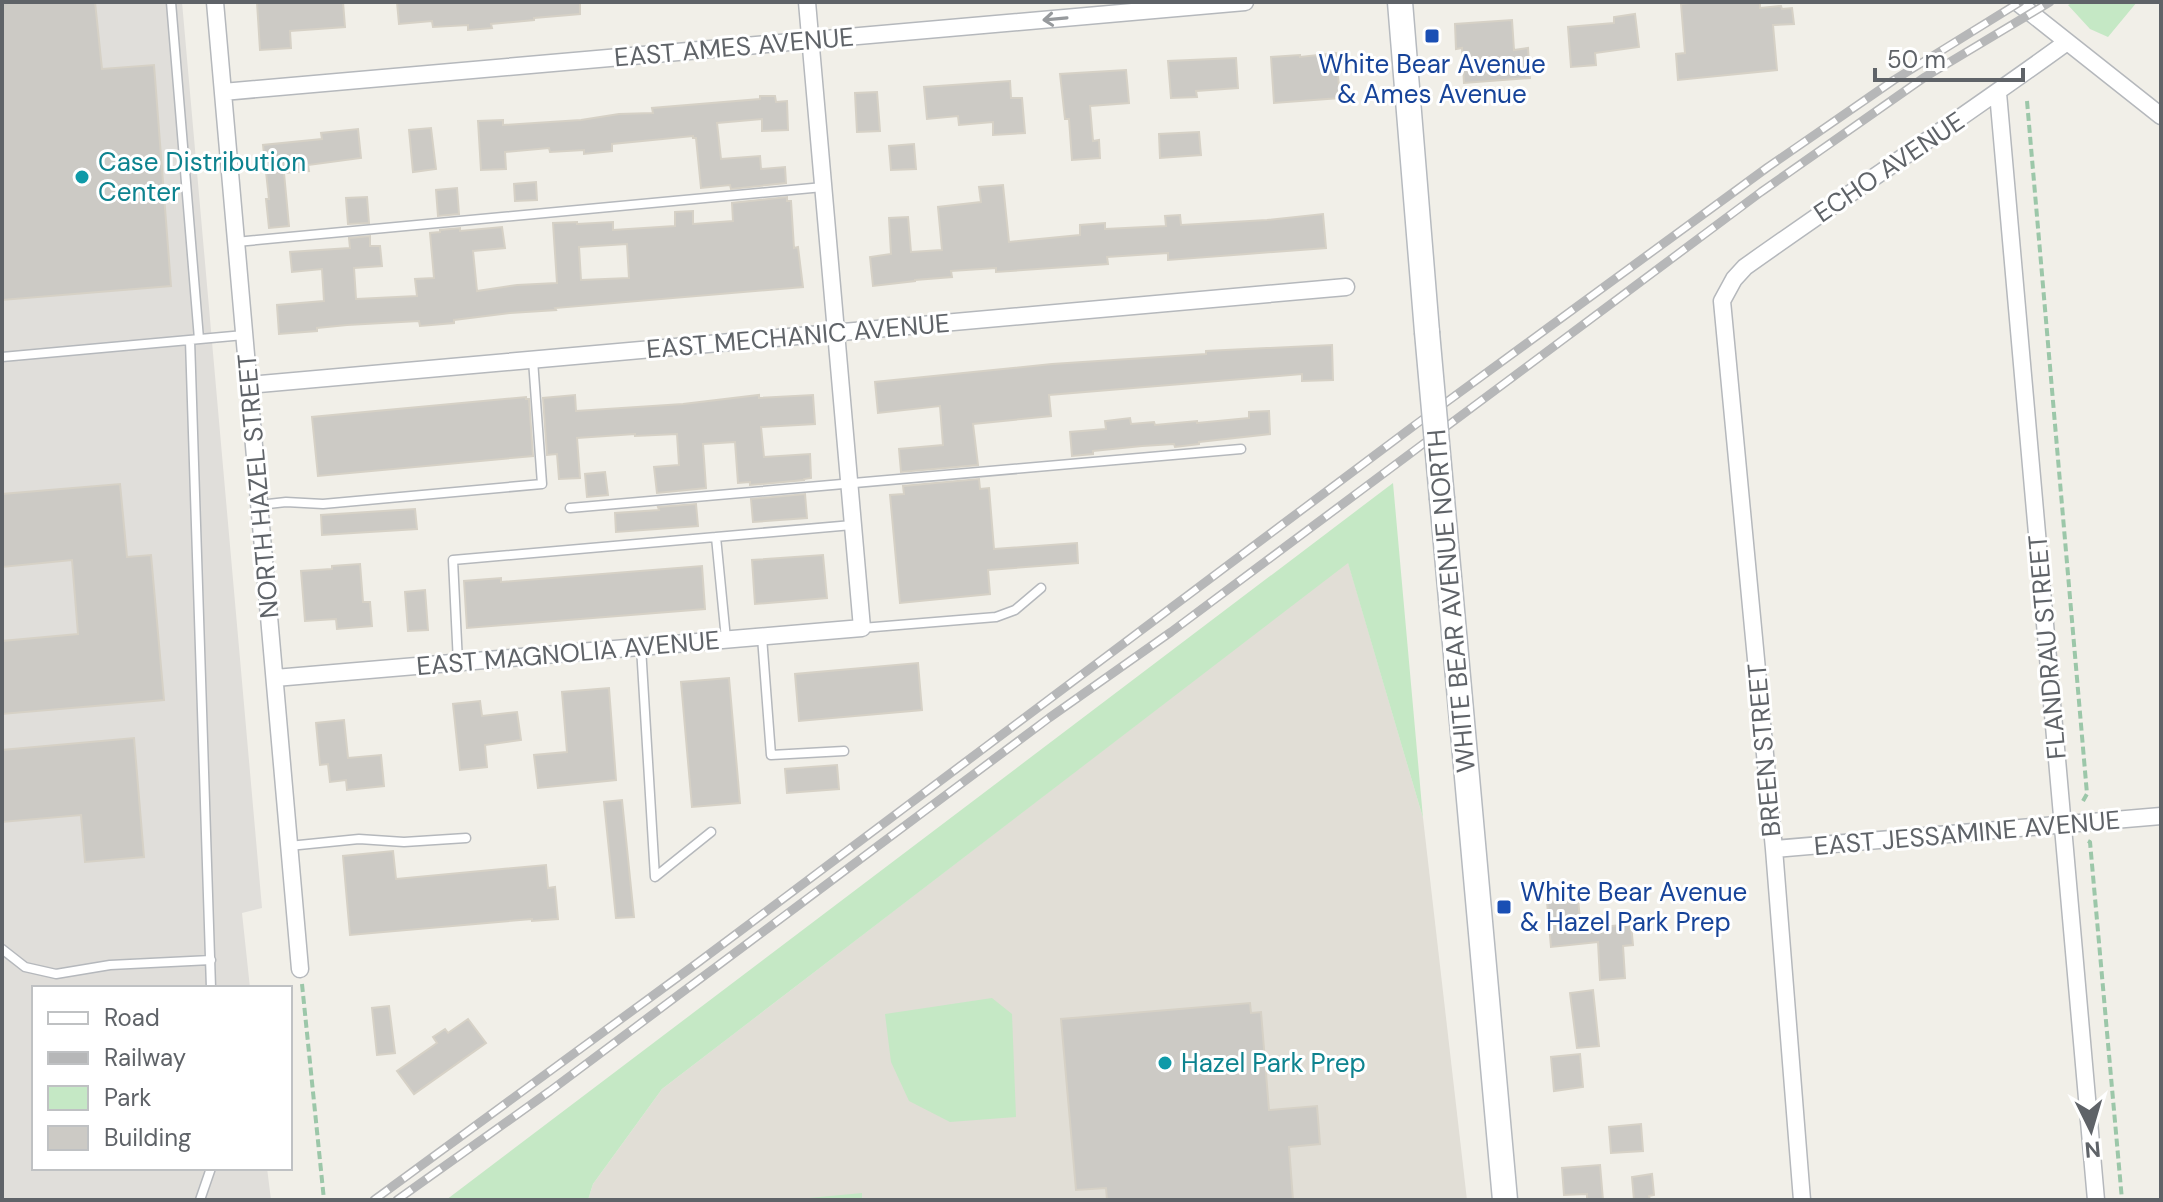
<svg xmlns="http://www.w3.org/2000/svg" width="2163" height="1202" viewBox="0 0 2163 1202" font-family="'DM Sans',sans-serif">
  <rect width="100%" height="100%" fill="#f1efe8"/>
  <!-- industrial -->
  <path fill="#e0deda" d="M2 2H182L262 908 242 913 250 988H34V1168H267L271 1200H2Z"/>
  <!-- education -->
  <path fill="#e1ded6" d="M1348 562 1423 818 1467 1200H588L593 1184 662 1089Z"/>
  <!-- green -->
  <path fill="#c5e8c5" d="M2074 2H2137L2108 37 2090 29 2068 5Z
    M1393 483 1423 818 1348 563 662 1089 593 1184 588 1200H446Z
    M992 998 1012 1014 1016 1117 950 1122 909 1101 891 1062 885 1014Z
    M862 1193V1200H788Z"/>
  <!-- building -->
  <path fill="#cccac5" stroke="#d6d1c6" stroke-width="2" fill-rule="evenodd" d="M2 2H95L102 69 154 65 171 286 2 300Z
    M257 2H343L345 27 290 31 291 48 260 50Z
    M397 2H580V14L534 18V20L491 24 492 28 468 30V25L433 27 432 21 399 24Z
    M1698 2H1760V8L1781 6 1782 9 1792 8 1794 24 1773 25 1777 70 1678 80 1676 54 1685 53 1681 4Z
    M1635 14 1639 47 1595 53 1596 65 1571 67 1568 27 1614 23V17Z
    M1512 20 1514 50 1528 48 1530 78 1464 83 1462 48 1456 49 1455 24Z
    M1336 53 1340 98 1274 103 1271 57 1300 55V57Z
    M1236 58 1238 88 1196 91 1197 97 1171 98 1168 61Z
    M1126 70 1129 103 1090 106 1093 141 1099 140 1100 158 1072 160 1069 119H1065L1060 74Z
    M1010 81 1011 98H1022L1025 133 993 135V122L959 125 958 116 927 119 924 87Z
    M877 92 880 131 857 132 855 93Z
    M760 96H775L776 102 787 101 788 130 762 131V119L717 123 721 159 760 156 761 169 785 167 786 183 731 189 730 185 701 188 696 138H693V136L612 144V151L584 154V150L550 152 549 148 505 152 506 169 481 170 478 121 503 120V125L581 120 619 114 653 113 652 108 760 99Z
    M431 128 436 169 413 172 409 130Z
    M358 129 361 158 308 165 309 171 284 173 289 226 269 228 266 199H269L263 145 322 139 321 133Z
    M1199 132 1201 155 1160 158 1159 134Z
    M914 144 916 169 891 170 889 146Z
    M536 182 537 200 515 201 514 184Z
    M1003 185 1009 242 1080 235V225L1105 223V229L1166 226 1165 216 1180 215 1181 225 1267 220 1323 214 1326 248 1168 260V253L1107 257 1108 264 996 272V268L951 271 952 277 915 280V281L873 286 870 257 891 254 889 218 908 217 911 252 942 250 938 207 981 202 979 187Z
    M457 188 459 214 438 216 436 190Z
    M367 197 369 223 348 224 346 198Z
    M787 197V201H791L794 248 798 247 803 287 555 308 556 310 510 313 454 320V323L420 326 419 321 347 325 317 328V331L279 334 277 305 324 301 322 269 292 272 290 252 350 248 349 238 370 236V246H380L382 266 354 268 356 299 417 296 415 279 434 278 430 233 440 232V230L460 228V231L502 227 505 248 473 251 477 291 517 285 557 283 553 223 577 222V224L613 222V230L675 226V212L693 211V224L733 221 732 203ZM627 244 629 278 581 280 579 247Z
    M1332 345 1333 380 1302 381V374L1049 395 1051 416 973 424 978 465 901 472 899 449 943 445 940 406 878 413 875 382 1052 364 1206 354V351Z
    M575 395 576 411 683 404 759 395V398L813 395 815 424 761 427 764 457 810 454 811 478 804 479V480L750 485V482L738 483 735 442 703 444 706 488 657 493 654 467 679 465 677 434 635 436V434L577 438 580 478 559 479 557 454 547 455 543 398Z
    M526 397V399H529L533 456 318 476 312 417Z
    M1269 411 1270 434 1199 442V444L1175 447 1174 444 1142 446 1093 451V454L1072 456 1070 432 1106 429 1105 421 1130 418 1131 424 1154 422 1155 425 1197 421V423L1249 418V412Z
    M605 472 608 495 587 497 585 474Z
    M979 479 980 489 989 488 994 549 1077 543 1078 563 988 570 990 594 900 603 890 495 904 494 903 486Z
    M120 484 127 557 151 555 164 700 2 714V641L78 634 72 560 2 567V494Z
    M805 494 807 518 753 522 751 499Z
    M696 504 698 526 616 532 615 513 659 510 658 507Z
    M415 509 417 529 322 535 321 515Z
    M823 555 827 598 755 604 752 560Z
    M360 564 363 602H370L372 626 337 629 336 619 305 621 301 571 332 569V566Z
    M702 566 705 609 467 628 464 581 501 578V582Z
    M425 590 428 630 408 631 405 592Z
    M918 663 922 710 799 721 795 674Z
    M729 678 740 803 692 807 681 682Z
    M609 688 616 780 538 788 534 755 567 752 562 692Z
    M480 701 482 716 517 712 521 740 485 745 487 767 460 770 453 704Z
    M344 720 348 758 381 755 384 786 347 790 346 780 330 782 328 764 320 765 316 723Z
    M134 738 144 857 85 862 81 815 2 822V750Z
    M837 765 839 789 787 793 785 769Z
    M622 800 634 917 616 918 604 802Z
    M393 851 396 879 546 865 548 888 555 887 558 919 532 921V919L350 935 343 856Z
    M1578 899 1581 929 1631 924 1633 945 1623 946 1625 978 1600 980 1598 942 1551 947 1547 902Z
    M1593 990 1599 1046 1577 1048 1570 993Z
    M1250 1003 1251 1013 1261 1012 1269 1110 1317 1106 1320 1144 1289 1147 1293 1200H1107L1106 1188 1076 1190 1061 1019Z
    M389 1006 395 1053 377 1055 372 1008Z
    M468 1019 486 1043 414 1094 397 1071 437 1043 433 1037 445 1029 448 1033Z
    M1580 1054 1583 1087 1554 1091 1551 1057Z
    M1641 1124 1643 1151 1611 1153 1609 1127Z
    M1600 1165 1603 1200H1587V1194L1564 1195 1562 1168Z
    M1652 1174 1654 1195 1649 1196 1650 1200H1634L1632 1177Z"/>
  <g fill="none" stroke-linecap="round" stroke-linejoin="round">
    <!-- service casing -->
    <g stroke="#b5b8bc" stroke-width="11">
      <path id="service" d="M171 2 199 339
        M236 242 823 187
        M190 340 211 988
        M2 357 244 335
        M259 505 286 502 323 504 542 484 533 360
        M570 508 1241 449
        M716 537 726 639
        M862 628 996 617 1015 610 1041 588
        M762 637 771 755 844 751
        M641 647 655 877 711 832
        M458 663 453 560 852 525
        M289 846 359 839 404 842 466 838
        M2 949 25 967 56 974 110 965 211 960
        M200 1200 211 1168"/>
    </g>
    <!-- minor casing -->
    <g stroke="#b5b8bc" stroke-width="19">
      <path id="minor" d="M215 2 300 969
        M2017 2 2161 116
        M223 92 1245 2
        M1998 93 2096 1200
        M249 385 1346 287
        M275 678 862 628 807 2
        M1774 849 2161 816
        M1802 1200 1774 849 1722 301 1734 279 1745 267C1852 191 1961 119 2067 42"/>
    </g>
    <!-- secondary casing -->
    <g stroke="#b6babf" stroke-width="27">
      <path id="secondary" d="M1400 2 1427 332
        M1442 499 1505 1200"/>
    </g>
    <!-- path -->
    <path stroke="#9cc7a9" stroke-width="4" stroke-dasharray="8 4" stroke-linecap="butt" d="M2027 101 2087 794 2083 801
      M2088 841 2090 842 2122 1200
      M302 984 324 1200"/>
    <!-- service -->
    <use href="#service" stroke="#fff" stroke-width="8"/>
    <!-- minor -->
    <use href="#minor" stroke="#fff" stroke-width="16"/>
    <!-- secondary -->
    <use href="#secondary" stroke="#fff" stroke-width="24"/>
    <!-- rail casing -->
    <g stroke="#b6b7b8" stroke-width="9">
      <path id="rail" d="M374 1200 696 964 1415 425 1768 167 1894 80 2020 2
        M397 1200 550 1091 1049 718 1171 632 1761 192 1925 77 2050 2"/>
    </g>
    <!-- rail -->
    <use href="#rail" stroke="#fff" stroke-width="6" stroke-dasharray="18" stroke-linecap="butt"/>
    <!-- secondary-bridge casing -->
    <g stroke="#b6babf" stroke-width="27" stroke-linecap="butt">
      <path id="secondary-bridge" d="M1427 332 1442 499"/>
    </g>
    <!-- secondary-bridge -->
    <use href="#secondary-bridge" stroke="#fff" stroke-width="24"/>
  </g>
  <!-- one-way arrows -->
  <defs><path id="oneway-shaft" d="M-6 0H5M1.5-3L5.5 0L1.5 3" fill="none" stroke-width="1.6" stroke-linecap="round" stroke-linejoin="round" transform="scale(2)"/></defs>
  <use stroke="#979a9d" href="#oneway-shaft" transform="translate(1055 19) rotate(175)"/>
  <!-- markers -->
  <g fill="#1a4fb4" stroke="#fff" stroke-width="3">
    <rect x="1424" y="28" width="16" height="16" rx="4"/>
    <rect x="1496" y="899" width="16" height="16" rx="4"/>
  </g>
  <g fill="#0f9aa8" stroke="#fff" stroke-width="3">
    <circle cx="82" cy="177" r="8"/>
    <circle cx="1165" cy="1063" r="8"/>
  </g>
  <g text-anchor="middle" stroke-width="6" stroke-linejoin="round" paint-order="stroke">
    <!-- street labels -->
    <g font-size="26" fill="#5f6368" stroke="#fff">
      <text transform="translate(734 47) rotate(-5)" y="9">EAST AMES AVENUE</text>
      <text transform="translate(1889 167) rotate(-34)" y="9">ECHO AVENUE</text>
      <text transform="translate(798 336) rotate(-5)" y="9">EAST MECHANIC AVENUE</text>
      <text transform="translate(258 486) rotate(-95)" y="9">NORTH HAZEL STREET</text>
      <text transform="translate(1451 601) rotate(-95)" y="9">WHITE BEAR AVENUE NORTH</text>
      <text transform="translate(2047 647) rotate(-95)" y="9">FLANDRAU STREET</text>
      <text transform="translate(568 653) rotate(-5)" y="9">EAST MAGNOLIA AVENUE</text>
      <text transform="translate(1764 750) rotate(-95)" y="9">BREEN STREET</text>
      <text transform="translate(1967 833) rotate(-5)" y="9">EAST JESSAMINE AVENUE</text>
    </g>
    <!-- transit labels -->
    <g font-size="26" fill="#164399" stroke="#fff">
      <text x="1432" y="73">White Bear Avenue<tspan x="1432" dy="30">&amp; Ames Avenue</tspan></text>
      <text x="1520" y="901" text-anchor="start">White Bear Avenue<tspan x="1520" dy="30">&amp; Hazel Park Prep</tspan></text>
    </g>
    <!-- culture labels -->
    <g font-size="26" fill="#0d838f" stroke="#fff" text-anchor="start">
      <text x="98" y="171">Case Distribution<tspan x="98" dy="30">Center</tspan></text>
      <text x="1181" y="1072">Hazel Park Prep</text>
    </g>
  </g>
  <!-- border -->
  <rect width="2163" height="1202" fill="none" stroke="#5f6368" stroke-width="8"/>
  <!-- legend -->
  <rect x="32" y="986" width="260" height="184" fill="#ffffff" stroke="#bfc1c3" stroke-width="2"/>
  <rect x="48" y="1012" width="40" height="12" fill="#ffffff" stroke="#bfc1c3" stroke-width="2"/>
  <text x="104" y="1026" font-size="24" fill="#5f6368">Road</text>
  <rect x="48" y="1052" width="40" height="12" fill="#b6b7b8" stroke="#bfc1c3" stroke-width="2"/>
  <text x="104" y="1066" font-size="24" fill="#5f6368">Railway</text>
  <rect x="48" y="1086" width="40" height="24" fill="#c5e8c5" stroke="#bfc1c3" stroke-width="2"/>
  <text x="104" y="1106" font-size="24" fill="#5f6368">Park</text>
  <rect x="48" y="1126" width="40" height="24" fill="#cccac5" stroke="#bfc1c3" stroke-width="2"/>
  <text x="104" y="1146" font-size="24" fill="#5f6368">Building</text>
  <!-- north arrow -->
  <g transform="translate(2091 1130) rotate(175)" stroke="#ffffff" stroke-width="6" paint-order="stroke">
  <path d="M0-6L14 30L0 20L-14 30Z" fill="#5f6368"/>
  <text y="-12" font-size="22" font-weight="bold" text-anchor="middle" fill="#5f6368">N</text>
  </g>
  <!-- scale -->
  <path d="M1875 68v12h148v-12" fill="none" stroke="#5f6368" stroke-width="4"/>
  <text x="1887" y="68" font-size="24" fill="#5f6368" stroke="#ffffff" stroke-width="6" paint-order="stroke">50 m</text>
</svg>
